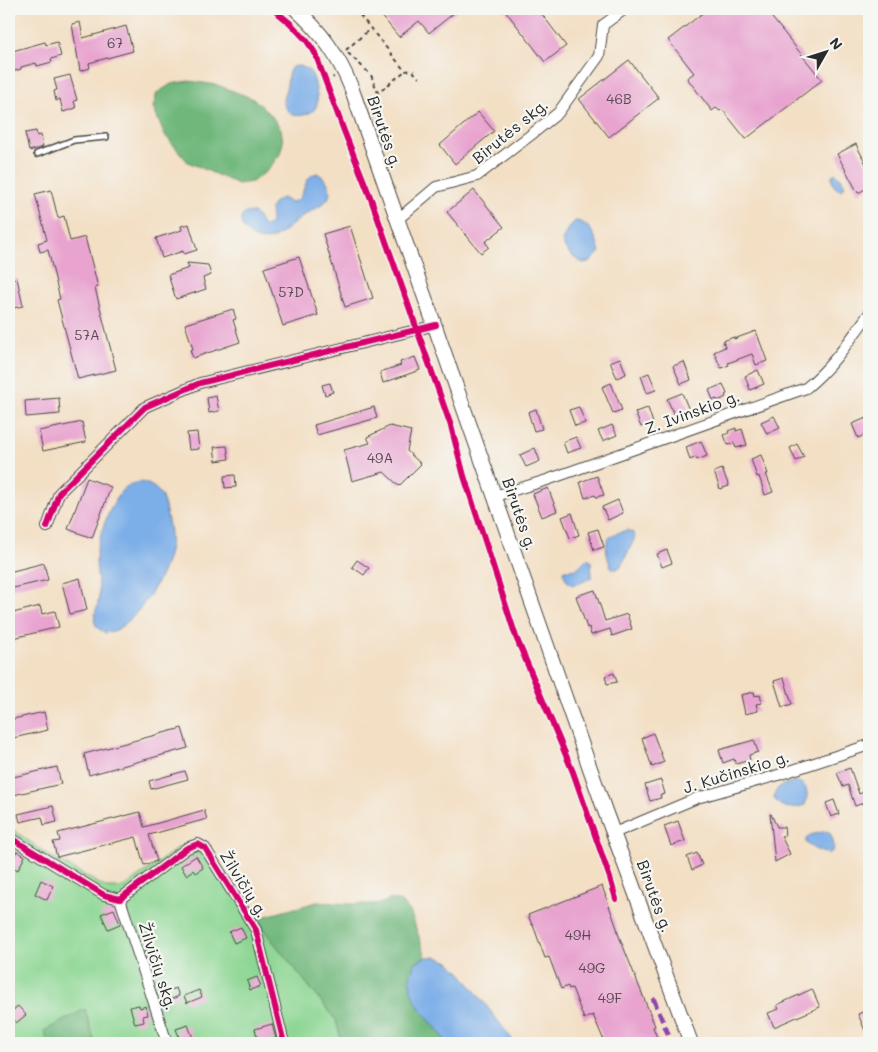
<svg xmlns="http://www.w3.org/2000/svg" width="878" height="1052" viewBox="0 0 878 1052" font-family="Mali,sans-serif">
  <rect width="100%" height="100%" fill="#f6f6f2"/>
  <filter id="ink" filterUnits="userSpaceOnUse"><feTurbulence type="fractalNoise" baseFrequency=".02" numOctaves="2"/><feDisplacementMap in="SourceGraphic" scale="10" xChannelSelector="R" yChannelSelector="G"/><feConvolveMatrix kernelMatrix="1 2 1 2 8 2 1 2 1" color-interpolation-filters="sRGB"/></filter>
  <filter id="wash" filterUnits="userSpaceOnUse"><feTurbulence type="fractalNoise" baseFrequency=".0096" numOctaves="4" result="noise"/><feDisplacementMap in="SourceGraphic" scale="20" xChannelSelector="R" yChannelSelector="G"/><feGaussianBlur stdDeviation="1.12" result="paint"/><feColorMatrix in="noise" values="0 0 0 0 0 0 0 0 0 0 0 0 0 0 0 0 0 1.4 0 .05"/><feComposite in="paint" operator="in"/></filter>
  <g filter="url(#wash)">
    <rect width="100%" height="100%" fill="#f3dfc4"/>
    <!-- green -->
    <path fill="#8bd692" stroke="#5b805e" d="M9 827 50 856 107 888H119L127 885 179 847 189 843 204 841 255 919 336 1020 342 1043H95L85 1009 45 1031 48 1043H9Z"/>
    <!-- forest -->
    <path fill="#70b77c" stroke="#4e7154" d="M189 81 217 85 254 99 270 114 281 129 283 142 280 154 268 170 252 182 238 184 188 162 164 134 153 107 157 93 171 84Z
      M392 899 401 902 410 911 426 957 415 963 418 1006 448 1043H342L336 1020 255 919 317 902 350 904H379Z
      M85 1009 95 1043H48L44 1031Z"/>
    <!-- water -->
    <path fill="#7baee8" stroke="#536c8a" d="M298 66C309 68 312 72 315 84 316 91 319 101 316 107 313 114 298 118 291 114 288 112 284 105 283 101 283 96 286 90 287 85 288 78 287 73 292 67Z
      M317 173C322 176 326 179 328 184 337 202 314 208 303 216 295 222 287 229 279 235 256 252 230 220 246 213 248 212 251 212 254 213 258 216 260 222 263 226H267L271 224C271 212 267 204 282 198L291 202 296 201C307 193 302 177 317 173Z
      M833 174H836L841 178 845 186 842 190C834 189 832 184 832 176Z
      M575 221C590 221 597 240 600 252L591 261 583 263C573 258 566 252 562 241L568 228Z
      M141 482C158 486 163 495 166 512 169 524 171 534 170 546 166 574 141 616 116 630 113 631 109 632 105 633 86 622 98 613 99 596 99 584 96 572 96 561 95 545 112 496 126 487 130 484 136 483 141 482Z
      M627 530 633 533 635 536 634 540 621 566 617 569H612C608 561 602 542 611 536 615 533 622 532 627 530Z
      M588 559 591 561 592 575 591 578C575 585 570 591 563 572L564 570C578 570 577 569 585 560Z
      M795 781C808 784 809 793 805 805 793 809 781 810 774 798 776 785 783 785 795 781Z
      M827 831 830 833C843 861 820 855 806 843V839L810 835Z
      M426 957H438L449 962 462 974 515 1043H448L418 1006 411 991 410 977 415 963Z"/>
    <g id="blocks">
      <!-- building -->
      <path fill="#e8a3cf" d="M376 9H459L429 33 419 21 399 37Z
        M504 9H538L566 46 545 62Z
        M708 9H765L822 80 746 139 722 109 720 111 716 108 712 111 687 78 694 73 668 40Z
        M80 22 83 38 126 26 133 51 89 63 90 68 80 71 72 24Z
        M45 42 46 45 57 42 61 56 51 59 52 62 37 66 36 63 21 67V69L9 73V52Z
        M629 60 659 98 609 137 579 99Z
        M70 75 77 100 74 101 76 108 63 112 60 99 56 101 54 91 57 90 54 79Z
        M478 112 494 131 455 164 440 145Z
        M36 131 37 136 41 135 43 147 29 151 25 133Z
        M856 144 869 170V187L858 193 837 154Z
        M51 190 58 218 64 216 70 241 85 237 98 287 95 288 116 370 78 379 57 300 60 299 48 250 40 252 38 243 47 240 35 194Z
        M474 190 504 227 485 242 489 247 481 253 447 212Z
        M189 224 197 250 184 254 183 251 162 258 156 238 182 230 181 226Z
        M350 226 373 298 345 307 323 234Z
        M299 257 318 315 283 326 264 268Z
        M187 263 208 265 211 275 203 278 206 289 176 299 168 275 189 268Z
        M17 278 23 306 9 309V280Z
        M233 309 236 319 233 320 240 342 193 358 190 350 193 349 185 324Z
        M756 331 767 361 756 365 752 354 728 363 729 365 721 368 714 352 725 347 723 341 734 337V339Z
        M415 357 420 370 383 383 380 372 401 365 400 362Z
        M620 358 626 374 617 378 610 362Z
        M684 362 691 380 681 384 673 366Z
        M758 370 764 384 750 390 745 376Z
        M649 373 656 390 647 393 641 376Z
        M330 383 333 392 325 395 322 385Z
        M611 383 622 410 613 413 602 387Z
        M723 384 727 394 725 395 726 397 718 401 717 399 713 400 709 390Z
        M682 393 689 410 675 416 667 399Z
        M216 396 219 411 209 413 207 398Z
        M59 398 60 414 26 417 25 401Z
        M374 407 377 418 317 435 314 425Z
        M579 407 585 423 575 426 569 410Z
        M648 408 653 423 641 427 635 412Z
        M536 409 542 429 534 431 528 412Z
        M774 416 780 428 767 434 761 422Z
        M869 417V433L858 438 852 424Z
        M82 422 86 442 43 451 39 431Z
        M612 425 617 435 603 441 598 431Z
        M390 426 411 431 407 451 421 464 399 486 384 472 352 481 344 450 370 443 367 437Z
        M736 428V431L742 429 747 445 736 448 734 443 728 445 724 435 729 433 728 431Z
        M197 432 199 449 189 450 187 433Z
        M576 437 581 448 567 453 563 442Z
        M701 441 707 456 697 460 696 457 690 460 686 447Z
        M797 444 804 457 796 461 790 448Z
        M227 446 229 459 216 461 214 447Z
        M535 448 540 461 526 467 520 455Z
        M761 455 768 474H766L773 492 765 495 759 476 757 477 751 459Z
        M722 469 729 486 720 489 714 472Z
        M235 475 236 487 225 488 224 476Z
        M597 476 604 495 596 497 595 495 585 498 580 482Z
        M87 478 111 487 92 538 68 529Z
        M548 488 557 511 542 517 533 494Z
        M618 500 623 513 608 520 602 507Z
        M572 513 579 535 570 538 562 517Z
        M598 529 604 547 594 550 588 532Z
        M667 550 672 563 662 567 657 554Z
        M357 560 369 568 364 575 352 567Z
        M44 563 48 580 9 589V572Z
        M80 578 87 610 70 614 62 583Z
        M595 590 605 621 627 614 632 629 612 636 610 629 591 635 589 627 587 628 576 596Z
        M40 606 42 614 55 611 59 627 9 639V614Z
        M614 673 617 682 607 684 605 676Z
        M784 678 792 704 782 707 774 681Z
        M754 692 755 696 760 695 762 703 756 704 758 711 745 714 741 695Z
        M44 712 48 730 9 739V720Z
        M182 728 188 748 89 775 84 754Z
        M653 733 664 762 652 767 642 738Z
        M754 740 758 752 749 755 750 760 736 764 734 759 723 763 719 750Z
        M57 767 61 784 9 796V778Z
        M850 768 859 794 869 790V801L855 806 848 785 843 787 837 773Z
        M185 771 188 779 151 789 149 781Z
        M661 780 665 794 660 795 661 798 650 801 645 785Z
        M834 800 839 814 831 817 826 803Z
        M53 806 57 822 44 825 42 817 20 822 18 814Z
        M204 810 207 819 149 835 157 861 144 865 136 837 57 857 53 842 60 841 58 833 140 812 144 827Z
        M770 814H771L777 827H784L785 835 781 836 790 854 775 862Z
        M678 821 685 841 671 846 664 826Z
        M17 851 25 856 18 870 9 865Z
        M697 853 702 865 692 870 687 857Z
        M196 856 203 868 195 873 193 870 186 875 181 866Z
        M41 880 53 886 47 900 35 894Z
        M602 886 618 931H617L655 1026 653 1027 659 1043H605L593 1015 584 1019 572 988 569 989 568 986 561 989 549 957 545 958 533 925H532L528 915Z
        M114 909 120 924 108 929 101 914Z
        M241 927 246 938 234 943 229 932Z
        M153 948 157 957 148 961 144 952Z
        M257 977 261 986 250 990 247 981Z
        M176 988 179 996 169 1000 166 992Z
        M812 989 820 1007 774 1027 768 1013 779 1009 777 1005Z
        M199 990 202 997 187 1003 184 996Z
        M139 1005 140 1008 146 1006 148 1015 143 1016 144 1022 135 1024 130 1007Z
        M18 1006 26 1015 16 1023 9 1014Z
        M869 1009V1040L858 1014Z
        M272 1024 276 1039 259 1043 255 1029Z
        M188 1025 193 1038 181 1042 176 1029Z"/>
    </g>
  </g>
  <g filter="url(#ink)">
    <use href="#blocks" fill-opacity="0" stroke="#494642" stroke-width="1"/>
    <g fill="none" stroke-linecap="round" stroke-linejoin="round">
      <!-- service casing -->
      <g stroke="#494642" stroke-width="8">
        <path id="service" d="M37 154 74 140 106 137"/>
      </g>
      <!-- minor casing -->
      <g stroke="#494642" stroke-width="12">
        <path id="minor" d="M397 220 436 187 477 176 532 134 558 113 599 56 603 25 625 9
          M495 496 547 480 806 388C831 368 850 340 869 314
          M47 527 59 493 145 407 200 383 436 325
          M614 833 697 798 775 776 869 745
          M9 837 104 895 120 899 187 848 198 844 205 848 256 930 284 1043
          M120 899 167 1043"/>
      </g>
      <!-- secondary casing -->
      <g stroke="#494642" stroke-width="16">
        <path id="secondary" d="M296 9C321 32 338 55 351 87L605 811 691 1043"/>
      </g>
      <!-- path -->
      <path stroke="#494642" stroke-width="2" stroke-dasharray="4 4" stroke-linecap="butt" d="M355 9 405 71 412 70 419 78
        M346 50 370 29
        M348 53 371 75 378 93 405 71
        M325 80 334 77"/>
      <!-- service -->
      <use href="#service" stroke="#fff" stroke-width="5"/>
      <!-- minor -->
      <use href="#minor" stroke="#fff" stroke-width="10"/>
      <!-- secondary -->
      <use href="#secondary" stroke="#fff" stroke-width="14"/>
      <!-- quiet -->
      <path stroke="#8e44ad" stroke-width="5" stroke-dasharray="10 5" stroke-linecap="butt" d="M653 998 672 1043"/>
      <!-- cycleway casing -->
      <g stroke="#f6f6f2" stroke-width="9">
        <path id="cycleway" d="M273 9 290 23 307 41 315 53 344 131 371 199 451 426 464 476 516 637 573 772 610 878 616 899
          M47 527 59 493 145 407 200 383 436 325
          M9 837 104 895 120 899 187 848 198 844 205 848 256 930 284 1043"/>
      </g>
      <!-- cycleway -->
      <use href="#cycleway" stroke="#d6006c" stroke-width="6"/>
    </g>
  </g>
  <g text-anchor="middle" stroke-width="4.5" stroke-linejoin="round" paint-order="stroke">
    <!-- number labels -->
    <g font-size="14" fill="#5a4954">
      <text x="115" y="48">67</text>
      <text x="619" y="104">46B</text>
      <text x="291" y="297">57D</text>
      <text x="87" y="340">57A</text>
      <text x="380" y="463">49A</text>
      <text x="578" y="940">49H</text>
      <text x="592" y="973">49G</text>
      <text x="610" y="1003">49F</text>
    </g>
    <!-- street labels -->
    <g font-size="16" fill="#2b2b2b" stroke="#f6f6f2">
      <text transform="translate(510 131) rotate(-39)" y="6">Birutės skg.</text>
      <text transform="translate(385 132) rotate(71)" y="6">Birutės g.</text>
      <text transform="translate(692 412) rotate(-20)" y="6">Z. Ivinskio g.</text>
      <text transform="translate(520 514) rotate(71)" y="6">Birutės g.</text>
      <text transform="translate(736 772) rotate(-17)" y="6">J. Kučinskio g.</text>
      <text transform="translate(244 884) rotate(58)" y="6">Žilvičių g.</text>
      <text transform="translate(655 896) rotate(70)" y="6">Birutės g.</text>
      <text transform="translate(158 966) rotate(72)" y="6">Žilvičių skg.</text>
    </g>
  </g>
  <!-- margin -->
  <rect width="878" height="1052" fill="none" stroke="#f6f6f2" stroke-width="30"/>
  <!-- north arrow -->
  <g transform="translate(826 52) rotate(51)" stroke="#f6f6f2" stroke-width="4" paint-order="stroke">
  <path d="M0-4L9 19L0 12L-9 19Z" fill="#2b2b2b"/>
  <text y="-8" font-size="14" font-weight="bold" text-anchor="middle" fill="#2b2b2b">N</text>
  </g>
</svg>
